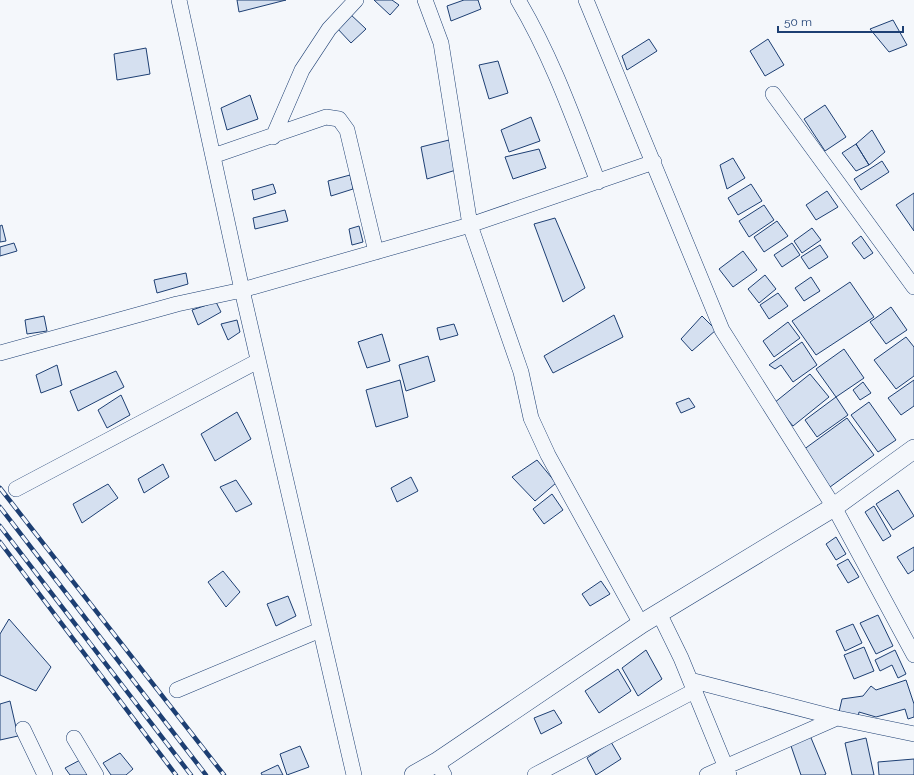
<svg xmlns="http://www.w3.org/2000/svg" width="914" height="775" viewBox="0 0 914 775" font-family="Raleway,sans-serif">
  <rect width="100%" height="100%" fill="#f4f7fb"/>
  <!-- building -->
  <path fill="#d5e0f0" stroke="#1d3f73" d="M237 0H286L239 12Z
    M374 0H392L399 5 390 15Z
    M464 0H478L481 9 451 21 447 6Z
    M349 13 366 29 351 43 336 27Z
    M893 20 907 45 889 52 870 29Z
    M649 39 657 51 627 70 622 56Z
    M768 39 784 65 765 76 750 51Z
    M146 48 150 74 117 80 114 54Z
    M498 61 508 93 489 99 479 65Z
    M250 95 258 119 227 130 221 108Z
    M825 105 846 137 825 151 804 119Z
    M531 117 540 141 509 152 501 130Z
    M872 130 885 152 869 165 856 144Z
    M449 140 456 170 427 179 421 147Z
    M856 144 869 165 856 171 842 153Z
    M539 149 546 168 513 179 505 157Z
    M733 158 745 178 727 189 720 165Z
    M882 161 889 172 861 190 854 179Z
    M350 175 353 189 331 196 328 181Z
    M273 184 276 193 254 200 252 190Z
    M751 184 762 201 738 215 728 198Z
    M827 191 838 207 816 220 806 205Z
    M914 193V231L896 205Z
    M764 205 774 220 749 237 739 221Z
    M285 210 288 221 255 229 253 218Z
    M555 218 585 288 563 302 534 224Z
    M777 221 788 236 764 252 754 237Z
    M2 225 6 241 0 242V226Z
    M359 226 363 242 352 245 349 229Z
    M812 228 821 240 802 253 794 241Z
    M861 236 873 253 864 259 852 243Z
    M14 243 17 251 0 256V247Z
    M792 243 800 255 782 267 774 255Z
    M820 245 828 257 809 269 801 257Z
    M743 251 757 270 733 287 719 269Z
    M186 273 188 284 157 293 154 280Z
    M765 275 776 289 759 303 748 289Z
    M811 277 820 291 804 301 795 288Z
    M850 282 874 317 816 355 792 321Z
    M778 293 788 306 769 319 760 305Z
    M216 302 221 312 198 325 192 310Z
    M891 307 907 330 886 344 870 322Z
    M614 315 623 337 553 373 544 356Z
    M44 316 47 331 27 334 25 320Z
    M702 316 716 330 692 351 681 339Z
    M237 320 240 332 228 340 221 324Z
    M788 322 800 338 774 357 763 341Z
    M454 324 458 335 440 340 437 328Z
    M382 334 390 361 367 368 358 342Z
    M906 337 914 347V376L896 389 874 360Z
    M802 342 817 365 793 382 781 365 775 369 769 365Z
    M844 349 864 378 836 397 816 369Z
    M428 356 435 381 406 391 399 365Z
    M57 365 62 385 41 393 36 375Z
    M116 371 124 387 78 411 70 391Z
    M810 374 829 397 793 426 774 403Z
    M400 380 408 417 376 427 366 390Z
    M914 380V406L901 415 888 398Z
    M863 382 871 393 860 400 853 390Z
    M121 395 130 415 107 428 98 410Z
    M836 397 848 415 817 437 805 420Z
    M689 398 695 407 681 413 676 403Z
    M869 402 896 440 878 452 851 415Z
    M237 412 251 439 215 461 201 434Z
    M847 418 874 455 830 487 803 450Z
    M537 460 556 483 535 501 512 477Z
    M163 464 169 477 144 493 138 479Z
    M411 477 418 491 397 502 391 488Z
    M236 480 252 504 236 512 220 487Z
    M108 484 118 498 82 523 73 504Z
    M898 490 914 516 893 530 876 504Z
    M552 494 563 510 544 524 533 509Z
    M874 506 891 536 883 541 865 512Z
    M836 537 846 554 836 560 826 544Z
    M914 547V570L908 574 897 557Z
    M848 559 859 577 848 583 837 565Z
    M223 571 240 592 226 607 208 582Z
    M601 581 610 594 590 606 582 594Z
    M288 596 296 616 276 626 267 604Z
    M878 615 893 646 876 654 860 623Z
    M9 619 51 667 36 691 0 675V634Z
    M853 624 862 643 845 651 836 631Z
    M864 647 874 671 854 679 844 655Z
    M646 650 662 679 638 696 622 668Z
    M895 650 906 674 898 678 892 665 880 671 875 660Z
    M618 669 631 691 599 713 585 691Z
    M906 680 914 704V717L908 719 905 709 876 717 859 712 858 717 839 712 842 699 863 696 871 686 876 690Z
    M10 701 18 736 0 740V704Z
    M554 710 562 723 541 734 534 718Z
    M809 733 826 774 824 775H801L790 743Z
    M866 738 874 775H852L845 743Z
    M611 742 621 759 596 775 587 758Z
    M300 746 309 767 287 775 280 754Z
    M120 753 133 769 126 775H111L103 763Z
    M82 759 90 772 86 775H70L65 768Z
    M914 759V775H879L878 762Z
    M278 765 283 775H262L261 773Z"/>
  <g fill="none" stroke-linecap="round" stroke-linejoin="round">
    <!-- minor casing -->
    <g stroke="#1d3f73" stroke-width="16">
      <path id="minor" d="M179 0 242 290 354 775
        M425 0 441 43 470 225 521 372 531 418 548 455 641 624
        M518 0C552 57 574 120 598 182
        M586 0 722 330 834 507 914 655
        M773 94 914 287
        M273 137 302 70 329 29 356 0
        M213 156 326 117 339 119 347 130 376 252
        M0 353 177 304 242 290 470 225 654 162
        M16 489 258 361
        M659 613 681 658 729 775
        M690 680 837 718 914 734
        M177 690 320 630
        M23 729 45 775
        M74 738 96 775
        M437 762 444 775
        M535 775 694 691
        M707 775 837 718"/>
    </g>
    <!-- tertiary casing -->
    <g stroke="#1d3f73" stroke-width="20">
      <path id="tertiary" d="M414 775 437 762 641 624 834 507 914 449"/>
    </g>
    <!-- minor -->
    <use href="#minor" stroke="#f4f7fb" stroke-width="15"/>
    <!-- tertiary -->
    <use href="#tertiary" stroke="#f4f7fb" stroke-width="19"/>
    <!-- rail casing -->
    <g stroke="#1d3f73" stroke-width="4.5">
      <path id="rail" d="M0 488 224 775
        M0 507 206 775
        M0 526 191 775
        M0 542 176 775"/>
    </g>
    <!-- rail -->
    <use href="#rail" stroke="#f4f7fb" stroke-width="3" stroke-dasharray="9" stroke-linecap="butt"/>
  </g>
  <!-- scale -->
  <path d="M778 26v6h125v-6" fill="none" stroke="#1d3f73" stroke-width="2"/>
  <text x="784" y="26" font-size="12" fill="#1d3f73" stroke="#f4f7fb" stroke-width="3" paint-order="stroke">50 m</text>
</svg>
